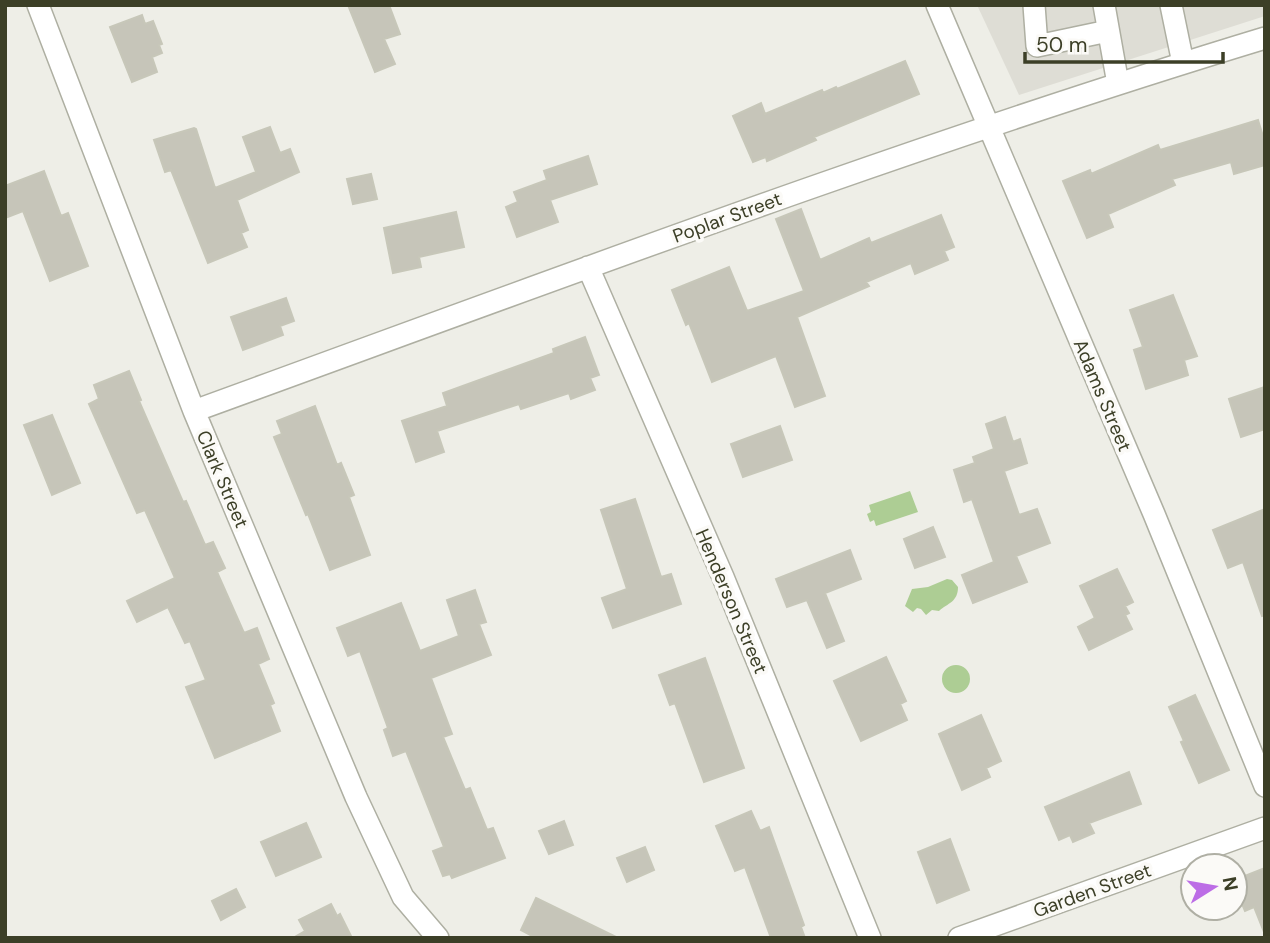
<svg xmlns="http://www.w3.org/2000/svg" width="1270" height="943" viewBox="0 0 1270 943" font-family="'DM Sans',sans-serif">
  <rect width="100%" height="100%" fill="#eeeee7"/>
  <!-- built -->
  <path fill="#deddd5" d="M977 5H1265V16L1019 95Z"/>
  <!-- water -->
  <path fill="#adcd94" d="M910 491 918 512 876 526 874 520 870 522 867 514 871 512 869 505Z
    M947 579 952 580 958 587C958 602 948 603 939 611L932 610 926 615 921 609 917 608 913 612 905 606 912 589 928 587Z
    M942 679a14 14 0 1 1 28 0a14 14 0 1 1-28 0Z"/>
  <!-- building -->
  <path fill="#c6c5b9" stroke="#c7c7b9" stroke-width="2" d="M348 5H389L400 34 384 39 395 64 375 72Z
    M142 15 145 24 153 21 162 44 159 45 162 53 152 57 157 72 132 82 110 27Z
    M905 61 919 94 814 137 816 140 767 161 766 157 753 162 733 116 761 103 765 114 822 90 823 93 836 87 837 89Z
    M1258 120 1265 143V165L1234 174 1231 162 1172 179 1175 185 1108 214 1113 227 1087 238 1063 181 1090 170 1091 174 1158 145 1160 150Z
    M270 127 280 153 290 149 299 172 237 200 248 230 241 233 247 247 208 263 171 170 165 172 154 140 194 128 196 129 215 188 256 172 243 137Z
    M588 156 597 184 550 200 558 222 517 237 506 207 518 202 514 192 547 180 544 171Z
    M44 171 61 216 68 213 88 266 50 281 23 211 5 218V186Z
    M371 174 377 199 353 204 347 179Z
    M801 209 820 260 869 238 871 243 941 215 954 247 944 251 948 260 915 274 911 263 866 282 869 286 797 317 825 396 795 407 776 356 712 382 689 323 686 325 672 290 729 267 747 311 804 291 776 219Z
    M456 212 464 247 419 257 421 267 393 273 384 228Z
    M1173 295 1197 356 1184 360 1188 375 1146 389 1134 350 1143 347 1130 310Z
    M286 298 294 321 280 326 283 335 243 350 231 317Z
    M585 337 599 375 590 378 595 390 571 399 569 393 521 409 519 404 437 431 444 452 416 462 402 421 447 406 443 393 554 353 553 349Z
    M129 371 141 400 139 401 183 502 186 501 205 545 213 542 225 568 217 572 244 633 257 628 269 659 258 664 274 703 270 705 280 731 215 758 186 687 206 680 190 641 185 643 168 607 137 622 127 601 175 578 145 510 137 513 89 404 99 399 94 385Z
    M1265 387V429L1241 437 1229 399Z
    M315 406 337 465 341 463 354 495 349 497 370 555 330 570 308 514 306 515 274 437 282 434 277 421Z
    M52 415 80 483 52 495 24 425Z
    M1005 417 1013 442 1020 439 1027 463 1004 471 1019 515 1037 509 1050 543 1016 556 1027 582 973 603 962 575 994 562 972 499 964 502 954 470 975 463 973 457 994 449 986 424Z
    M780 426 792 460 743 477 731 444Z
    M635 499 661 577 671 574 681 604 613 628 602 598 627 589 601 510Z
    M1265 509V615L1262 616 1243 562 1228 568 1213 530Z
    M933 527 945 557 915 568 904 539Z
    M850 550 861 579 825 593 844 641 827 648 807 600 787 607 776 579Z
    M1117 569 1133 602 1125 606 1129 613 1125 615 1132 629 1089 650 1078 627 1095 618 1080 586Z
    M475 590 486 622 479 624 491 655 431 678 452 734 443 737 465 790 470 788 487 830 493 828 505 858 452 878 450 874 443 876 433 851 444 847 406 751 393 756 384 730 388 728 360 651 348 656 337 628 401 603 420 651 459 636 447 600Z
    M886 657 906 701 900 704 907 720 861 741 834 681Z
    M705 658 744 768 704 782 675 703 670 705 659 675Z
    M1195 695 1229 770 1199 783 1181 742 1184 741 1169 707Z
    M981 715 1001 761 986 768 990 777 962 790 939 734Z
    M1129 772 1141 804 1089 823 1094 833 1073 842 1070 835 1059 840 1045 807Z
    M751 811 760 831 769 827 804 925 801 927 805 938H771L745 867 735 871 716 826Z
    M564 821 573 845 549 854 539 831Z
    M306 823 321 857 276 876 261 842Z
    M950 839 969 890 937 903 918 852Z
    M645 847 654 870 627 882 617 858Z
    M1265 868V932H1264L1254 907 1245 911 1237 892 1246 888 1242 877Z
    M236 889 245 907 221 920 212 901Z
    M536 898 618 938H536L521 930Z
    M331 904 337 916 340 914 352 938H293L305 931 299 920Z"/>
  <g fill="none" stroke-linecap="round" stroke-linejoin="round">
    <!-- minor casing -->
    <g stroke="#aeafa2" stroke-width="24">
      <path id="minor" d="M38 5 194 411 356 797 403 897 438 938
        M937 5 1154 514 1265 786
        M1034 5 1037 46 1108 31
        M1104 5 1118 84
        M1171 5 1183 63
        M588 267 723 577 870 938
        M194 411C549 282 903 148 1265 38
        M959 938 1265 828"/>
    </g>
    <!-- minor -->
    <use href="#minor" stroke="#fff" stroke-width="21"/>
  </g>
  <g text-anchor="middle" stroke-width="7" stroke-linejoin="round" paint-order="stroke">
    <!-- street labels -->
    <g font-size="19" fill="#3c3f27" stroke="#fbfaf7">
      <text transform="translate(727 217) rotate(-20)" y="7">Poplar Street</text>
      <text transform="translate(1103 395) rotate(67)" y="7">Adams Street</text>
      <text transform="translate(223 479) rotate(67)" y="7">Clark Street</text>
      <text transform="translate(732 601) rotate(67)" y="7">Henderson Street</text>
      <text transform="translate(1092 890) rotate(-20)" y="7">Garden Street</text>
    </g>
  </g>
  <!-- border -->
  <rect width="1270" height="943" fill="none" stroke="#3c3f27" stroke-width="14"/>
  <!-- north arrow -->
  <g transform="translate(1214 887) rotate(79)"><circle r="33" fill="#fbfaf7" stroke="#afafa4" stroke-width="2"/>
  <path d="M0-5L12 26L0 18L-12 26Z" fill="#bc6de6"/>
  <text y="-10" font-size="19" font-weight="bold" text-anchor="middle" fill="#3c3f27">N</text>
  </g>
  <!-- scale -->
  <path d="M1025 52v10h198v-10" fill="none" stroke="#3c3f27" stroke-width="3.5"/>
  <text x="1036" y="52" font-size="21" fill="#3c3f27" stroke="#fbfaf7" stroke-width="5" paint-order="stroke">50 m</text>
</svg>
